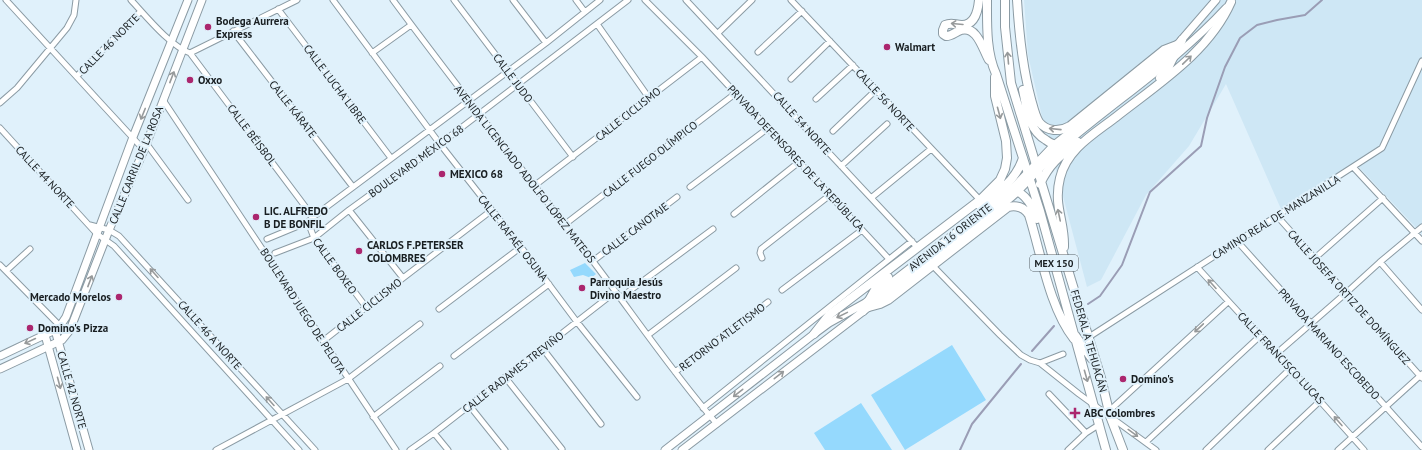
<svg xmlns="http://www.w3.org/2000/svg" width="1422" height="450" viewBox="0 0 1422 450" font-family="'PT Sans',sans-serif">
  <rect width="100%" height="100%" fill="#e0f1fb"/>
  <!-- built -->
  <path fill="#cee7f5" d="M1024 0H1422V234L1356 164 1281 209 1226 84 1189 146 1146 195 1101 280 1087 287 1042 117 1028 55Z"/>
  <!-- green -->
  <path fill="#95d9fd" d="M585 263 596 274 591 278 583 275 574 277 570 270Z
    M952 345 986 400 905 450 871 395Z
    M861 403 892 450H825L814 433Z"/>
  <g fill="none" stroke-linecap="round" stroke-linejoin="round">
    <!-- stream -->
    <path stroke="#9a9db5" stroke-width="2" d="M1088 304 1100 296 1122 265 1150 192 1201 146 1207 118 1225 67 1240 38 1257 25 1277 20 1305 15 1322 0
      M1032 351 1054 326
      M960 450 972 424 1021 364"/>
    <!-- street casing -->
    <g stroke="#8b9ba4" stroke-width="7">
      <path id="street" d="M6 0 144 150
        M131 0C146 16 170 46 190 53L297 0
        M333 0 440 144 521 247 577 322 637 397
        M393 0C458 88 525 173 592 260 633 314 672 372 717 424
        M454 0 573 157
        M513 0 546 43
        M576 0 585 12
        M645 0 702 57 889 259
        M686 0 917 247
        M791 0 980 200
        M278 9 391 158
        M597 24 649 98
        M233 31 353 187
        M718 33 752 0
        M758 52 802 11
        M190 53 313 217
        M372 53 411 25
        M77 76 141 11
        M791 79 830 41
        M816 99 853 65
        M163 100 396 450
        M0 103 17 88 67 28 74 15 76 0
        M0 128 97 234 114 246 299 450
        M833 131 876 90
        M146 143 188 200
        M841 166 887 124
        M1354 168 1422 241
        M534 186 702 57
        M690 187 768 128
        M871 198 931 149
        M349 210 403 278
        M734 214 799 162
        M1277 216 1422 378
        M308 222 314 238 366 307
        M90 225 109 230 119 236 315 450
        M564 225 736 93
        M267 239 308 222 313 217 546 43 600 0
        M1237 241 1422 447
        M275 253 314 238 349 210 440 144 628 0
        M762 258 760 253 761 249 830 195
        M1315 258 1383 198
        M593 261 677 197
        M1380 262 1422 310
        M0 265 60 326 70 330
        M933 266 1000 335 1021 355 1030 360 1040 363 1079 394 1156 450
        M1197 267 1320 401 1364 450
        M6 271 30 249
        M782 290 862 230
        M620 298 713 229
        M439 309 521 247
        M648 335 736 268
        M1089 337 1382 148 1422 61
        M323 341 403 278 492 210
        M543 349 601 424
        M1276 354 1346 293 1380 262 1422 227
        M454 356 549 284
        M1040 363 1063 354
        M675 372 768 302
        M505 377 562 449
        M1049 394 1086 433
        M469 405 505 450
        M703 408 912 241
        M1109 411 1228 302
        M373 417 440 366
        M434 433 448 450
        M1146 442 1260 336
        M216 450 348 379 420 324
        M410 450 434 433 615 292
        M1068 450 1086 433 1100 424
        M1206 450 1290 369
        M1268 450 1320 401
        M1338 450 1422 374"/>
    </g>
    <!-- secondary casing -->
    <g stroke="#8b9ba4" stroke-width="9">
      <path id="secondary" d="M55 330 89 450
        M45 335 77 450
        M0 356 55 330 60 326 66 317 133 137 188 0
        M0 369 62 340 70 330 109 230 144 150 202 0
        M665 450 814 334 829 323 865 303 1012 189 1054 145 1150 69 1177 45 1216 0
        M682 450 998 208C1005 202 1013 197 1019 190 1034 175 1048 159 1064 145 1118 99 1178 60 1226 8"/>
    </g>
    <!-- primary casing -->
    <g stroke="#8b9ba4" stroke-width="10">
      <path id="primary" d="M979 0C978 11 975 25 962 25 955 25 952 22 945 25L943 30V34L946 36C952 36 955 32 961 30 977 25 983 50 989 60
        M987 0C987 24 986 52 996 74L1040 211 1106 450
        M1005 0V27L1011 83 1101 378 1110 416 1123 450
        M1017 0C1019 33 1022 66 1031 99 1033 106 1035 116 1039 122 1047 132 1060 132 1070 126L1164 50 1177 45
        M1160 78 1167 70 1182 40
        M1023 90C1027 108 1028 130 1046 140 1051 144 1056 146 1063 146
        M1040 184C1050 163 1060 156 1078 142
        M1001 188C1021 186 1032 203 1037 219
        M980 206C998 193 1016 180 1023 158
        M1064 247C1065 221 1053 206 1060 178 1067 149 1094 134 1116 117 1158 84 1209 52 1231 2
        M869 307 880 304 888 300 1008 207C1017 205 1024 207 1029 215 1041 253 1049 307 1074 339
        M863 311 876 288 888 277
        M814 334 829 315 980 200 1000 180 1005 169 1007 158 1006 141 995 96V77
        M1075 335 1092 359"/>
    </g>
    <!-- street -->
    <use href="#street" stroke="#fff" stroke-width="5"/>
    <!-- secondary -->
    <use href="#secondary" stroke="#fff" stroke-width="7"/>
    <!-- primary -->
    <use href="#primary" stroke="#fff" stroke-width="8"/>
  </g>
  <!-- one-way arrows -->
  <defs><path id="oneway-shaft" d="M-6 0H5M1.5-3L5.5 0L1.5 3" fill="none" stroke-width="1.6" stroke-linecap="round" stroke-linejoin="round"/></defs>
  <g stroke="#979a9b">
    <use href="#oneway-shaft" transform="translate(957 24) rotate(-175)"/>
    <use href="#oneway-shaft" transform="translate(1008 58) rotate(-95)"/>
    <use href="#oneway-shaft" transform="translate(1187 60) rotate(-44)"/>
    <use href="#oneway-shaft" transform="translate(172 77) rotate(-69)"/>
    <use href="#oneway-shaft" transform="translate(999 113) rotate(75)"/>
    <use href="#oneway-shaft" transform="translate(143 114) rotate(112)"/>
    <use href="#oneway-shaft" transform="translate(1055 129) rotate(-174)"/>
    <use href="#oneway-shaft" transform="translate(1059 215) rotate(-102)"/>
    <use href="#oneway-shaft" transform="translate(154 273) rotate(-132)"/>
    <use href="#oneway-shaft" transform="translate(90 281) rotate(-69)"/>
    <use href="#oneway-shaft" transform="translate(1212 284) rotate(-132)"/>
    <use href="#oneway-shaft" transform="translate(842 315) rotate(154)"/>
    <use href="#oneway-shaft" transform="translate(1199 328) rotate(137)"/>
    <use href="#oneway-shaft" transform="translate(30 341) rotate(155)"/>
    <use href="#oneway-shaft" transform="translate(779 375) rotate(-38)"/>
    <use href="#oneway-shaft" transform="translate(1086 376) rotate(74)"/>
    <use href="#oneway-shaft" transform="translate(59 383) rotate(75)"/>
    <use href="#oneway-shaft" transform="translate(738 393) rotate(142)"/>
    <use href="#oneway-shaft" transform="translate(270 401) rotate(-132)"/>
    <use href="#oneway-shaft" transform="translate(1338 421) rotate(-131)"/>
    <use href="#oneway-shaft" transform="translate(1133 433) rotate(36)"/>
  </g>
  <!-- markers -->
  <g fill="#ab266e" stroke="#e0f1fb" stroke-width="1.5">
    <circle cx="208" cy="27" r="4"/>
    <circle cx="887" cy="47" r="4"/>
    <circle cx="190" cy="80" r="4"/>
    <circle cx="442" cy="174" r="4"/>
    <circle cx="256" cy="217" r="4"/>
    <circle cx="359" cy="251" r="4"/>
    <circle cx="582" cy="288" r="4"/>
    <circle cx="119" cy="297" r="4"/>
    <circle cx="30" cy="328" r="4"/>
    <circle cx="1123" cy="379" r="4"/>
    <path d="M1073 407h4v4h4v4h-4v4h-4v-4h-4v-4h4z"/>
  </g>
  <g text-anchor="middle" stroke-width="4" stroke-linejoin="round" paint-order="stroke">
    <!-- shield labels -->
    <rect fill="#e0f1fb" stroke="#545d62" stroke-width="1" x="1030" y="255" width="48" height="16" rx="3"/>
    <g font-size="10" font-weight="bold" fill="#181e21">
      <text x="1054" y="267">MEX 150</text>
    </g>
    <!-- poi labels -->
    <g font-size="11" font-weight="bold" fill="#181e21" stroke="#e0f1fb" text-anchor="start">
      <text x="216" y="25">Bodega Aurrera<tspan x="216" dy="13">Express</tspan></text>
      <text x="895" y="51">Walmart</text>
      <text x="198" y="84">Oxxo</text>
      <text x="450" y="178">MEXICO 68</text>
      <text x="264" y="215">LIC. ALFREDO<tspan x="264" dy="13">B DE BONFIL</tspan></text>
      <text x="367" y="249">CARLOS F.PETERSER<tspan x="367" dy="13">COLOMBRES</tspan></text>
      <text x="590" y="286">Parroquia Jesús<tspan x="590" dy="13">Divino Maestro</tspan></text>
      <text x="111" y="301" text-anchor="end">Mercado Morelos</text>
      <text x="38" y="332">Domino's Pizza</text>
      <text x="1131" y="383">Domino's</text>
      <text x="1084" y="417">ABC Colombres</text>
    </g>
    <!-- street labels -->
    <g font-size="11" fill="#181e21" stroke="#e0f1fb">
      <text transform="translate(109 44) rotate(-45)" y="4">CALLE 46 NORTE</text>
      <text transform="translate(513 78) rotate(53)" y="4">CALLE JUDO</text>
      <text transform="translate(335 84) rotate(53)" y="4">CALLE LUCHA LIBRE</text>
      <text transform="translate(885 100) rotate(47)" y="4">CALLE 56 NORTE</text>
      <text transform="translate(293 109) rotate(52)" y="4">CALLE KÁRATE</text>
      <text transform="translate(628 114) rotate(-38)" y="4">CALLE CICLISMO</text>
      <text transform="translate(802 123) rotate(48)" y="4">CALLE 54 NORTE</text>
      <text transform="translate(252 135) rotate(53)" y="4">CALLE BÉISBOL</text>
      <text transform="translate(796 158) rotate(47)" y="4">PRIVADA DEFENSORES DE LA REPÚBLICA</text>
      <text transform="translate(650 159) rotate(-38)" y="4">CALLE FUEGO OLÍMPICO</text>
      <text transform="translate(416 161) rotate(-36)" y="4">BOULEVARD MÉXICO 68</text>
      <text transform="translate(136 165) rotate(-68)" y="4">CALLE CARRIL DE LA ROSA</text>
      <text transform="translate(525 174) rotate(52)" y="4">AVENIDA LICENCIADO ADOLFO LÓPEZ MATEOS</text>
      <text transform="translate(45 177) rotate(47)" y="4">CALLE 44 NORTE</text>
      <text transform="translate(1276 217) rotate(-32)" y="4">CAMINO REAL DE MANZANILLA</text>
      <text transform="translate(635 229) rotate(-37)" y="4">CALLE CANOTAJE</text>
      <text transform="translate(950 237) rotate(-38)" y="4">AVENIDA 16 ORIENTE</text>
      <text transform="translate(513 238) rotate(52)" y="4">CALLE RAFAÉL OSUNA</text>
      <text transform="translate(335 266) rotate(54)" y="4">CALLE BOXEO</text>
      <text transform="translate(1349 297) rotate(48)" y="4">CALLE JOSEFA ORTIZ DE DOMÍNGUEZ</text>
      <text transform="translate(369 305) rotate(-38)" y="4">CALLE CICLISMO</text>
      <text transform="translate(303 311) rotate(57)" y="4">BOULEVARD JUEGO DE PELOTA</text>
      <text transform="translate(210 335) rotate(48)" y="4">CALLE 46 A NORTE</text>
      <text transform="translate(722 337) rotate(-37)" y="4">RETORNO ATLETISMO</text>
      <text transform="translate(1089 341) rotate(74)" y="4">FEDERAL A TEHUACÁN</text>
      <text transform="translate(1329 344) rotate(48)" y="4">PRIVADA MARIANO ESCOBEDO</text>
      <text transform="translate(1281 358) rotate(47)" y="4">CALLE FRANCISCO LUCAS</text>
      <text transform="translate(513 372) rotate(-38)" y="4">CALLE RADAMES TREVIÑO</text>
      <text transform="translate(72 390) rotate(74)" y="4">CALLE 42 NORTE</text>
    </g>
  </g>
</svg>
